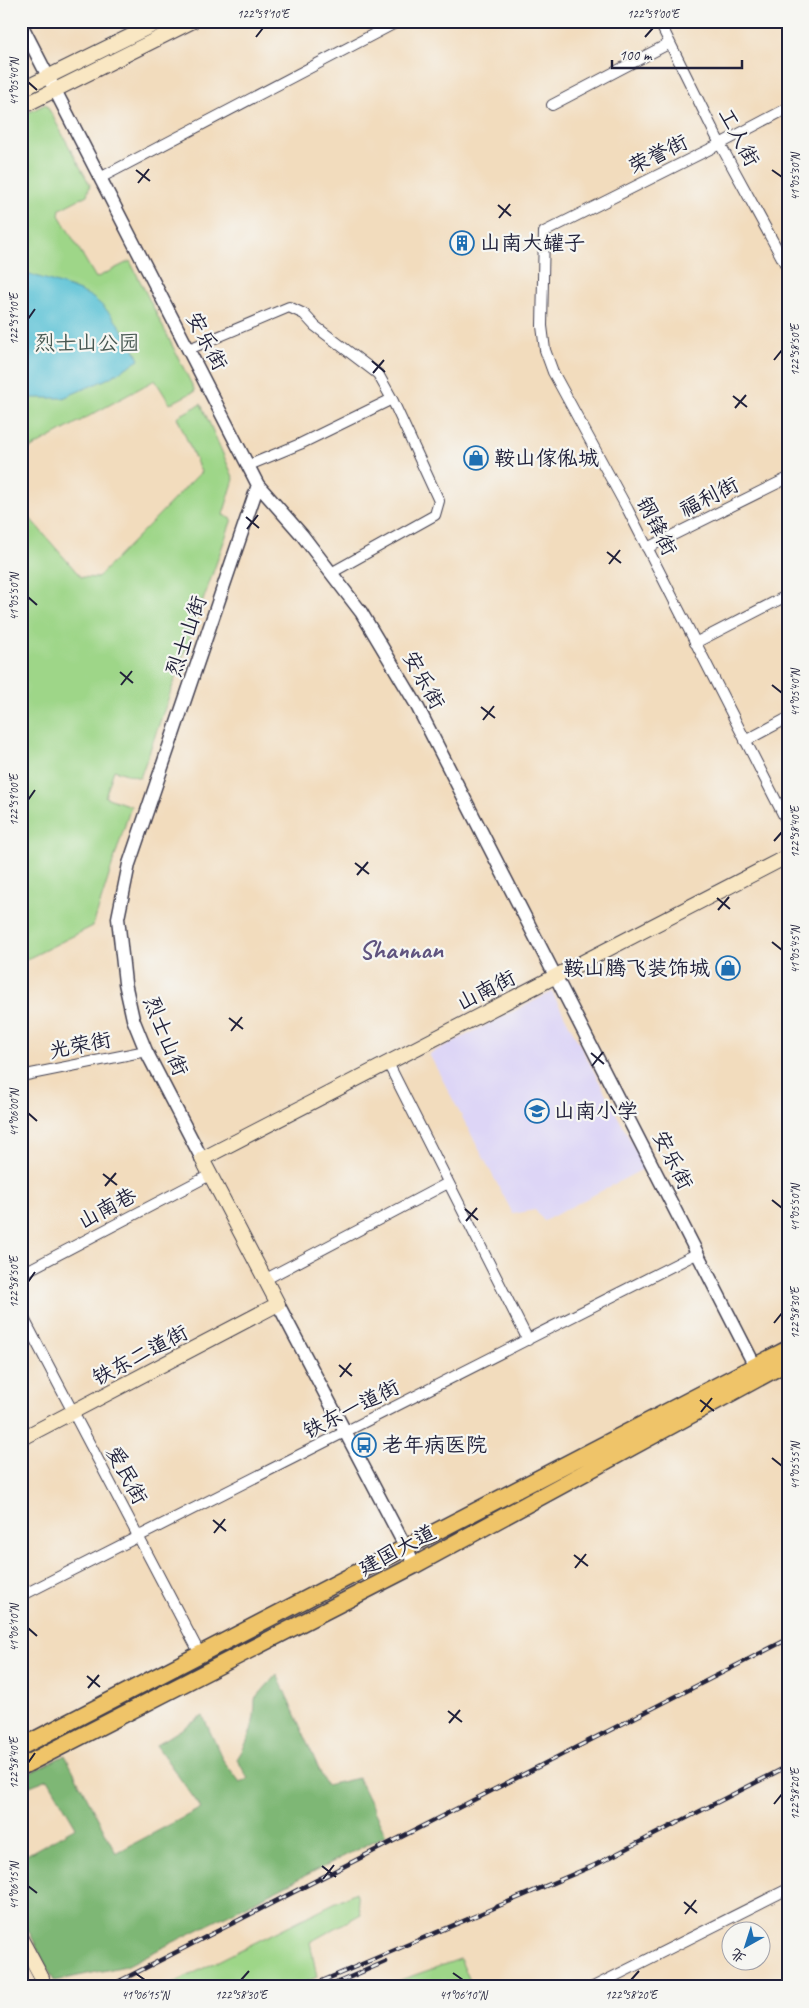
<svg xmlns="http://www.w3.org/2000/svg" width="809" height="2008" viewBox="0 0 809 2008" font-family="Caveat,'LXGW WenKai TC',sans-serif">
  <rect width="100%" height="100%" fill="#f6f6f2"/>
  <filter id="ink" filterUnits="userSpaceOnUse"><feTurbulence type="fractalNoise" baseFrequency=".02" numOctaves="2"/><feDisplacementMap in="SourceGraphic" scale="10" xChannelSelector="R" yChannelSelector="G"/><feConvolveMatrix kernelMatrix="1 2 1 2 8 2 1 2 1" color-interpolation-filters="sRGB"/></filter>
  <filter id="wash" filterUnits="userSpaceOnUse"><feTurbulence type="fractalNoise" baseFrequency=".0096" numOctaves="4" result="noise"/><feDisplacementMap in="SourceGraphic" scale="20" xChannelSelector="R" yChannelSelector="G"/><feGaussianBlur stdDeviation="1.12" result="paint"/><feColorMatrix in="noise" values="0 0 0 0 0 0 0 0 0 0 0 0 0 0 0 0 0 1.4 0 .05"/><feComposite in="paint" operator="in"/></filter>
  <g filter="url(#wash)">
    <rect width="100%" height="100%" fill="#f2dcbd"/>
    <!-- built -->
    <path fill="#ddd5f6" d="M552 992 645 1168 544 1221 535 1210 513 1214 429 1054Z"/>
    <!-- green -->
    <path fill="#9ed688" stroke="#607c62" d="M46 104 90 185 87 195 60 209 59 215 96 278 130 261 195 391 170 404 155 380 29 449 21 445V116Z
      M201 404 234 479 223 515 232 519 140 778 114 770 105 797 131 806 93 926 21 962V508L81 577 97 578 201 472 177 417Z
      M356 1892 361 1914 310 1942 317 1977 295 1987H166Z
      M460 1959 473 1987H381Z"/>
    <!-- forest -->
    <path fill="#7eb774" stroke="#506c58" d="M277 1674 326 1785 358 1778 386 1835 126 1966 54 1981 21 1916V1858L76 1827 48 1779 30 1786 26 1775 65 1755 116 1853 201 1808 156 1745 203 1716 223 1760 240 1782 248 1779 237 1759C250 1739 255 1723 255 1699Z"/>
    <!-- water -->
    <path fill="#58c1d5" stroke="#3d7288" d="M21 269 27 273C46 280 68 285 86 294 106 303 131 339 139 360L107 379 63 398H21Z"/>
  </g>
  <g filter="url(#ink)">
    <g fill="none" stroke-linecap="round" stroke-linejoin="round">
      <!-- minor casing -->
      <g stroke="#413e4e" stroke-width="12">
        <path id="minor" d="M659 21 720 144 788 269
          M552 105 670 43
          M788 108 720 144 544 232 542 326 545 350 553 372 628 510 788 824
          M100 178 399 21
          M189 349 289 307 304 314 315 326 378 374 392 399 439 501 435 515 331 573
          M247 466 300 444 392 399
          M647 548 788 478
          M695 643 788 595
          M745 741 788 718
          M388 1063 528 1340
          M21 1076 146 1051
          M21 1274 210 1175
          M266 1279 448 1183
          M21 1313 200 1654
          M21 1596 698 1253
          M593 1987 788 1889"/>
      </g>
      <!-- tertiary casing -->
      <g stroke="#413e4e" stroke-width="15">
        <path id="tertiary" d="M21 24 258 485 302 535 361 612 416 704 759 1374
          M202 1159 146 1051 133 1019 125 983 118 918 129 864 258 485
          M278 1304 415 1565"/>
      </g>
      <!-- secondary casing -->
      <g stroke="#413e4e" stroke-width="16">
        <path id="secondary" d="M21 90 161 21
          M21 107 193 21
          M21 1439 278 1304 202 1159 788 856
          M21 1939 42 1978"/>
      </g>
      <!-- trunk casing -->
      <g stroke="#413e4e" stroke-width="19">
        <path id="trunk" d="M21 1747 788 1349
          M21 1767 415 1565 788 1362"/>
      </g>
      <!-- minor -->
      <use href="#minor" stroke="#fff" stroke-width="10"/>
      <!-- tertiary -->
      <use href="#tertiary" stroke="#fff" stroke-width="12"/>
      <!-- secondary -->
      <use href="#secondary" stroke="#f9e7c3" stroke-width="14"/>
      <!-- trunk -->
      <use href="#trunk" stroke="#efc469" stroke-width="16"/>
      <!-- rail casing -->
      <g stroke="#22223b" stroke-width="4.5">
        <path id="rail" d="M108 1987 788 1639
          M308 1987 595 1865 788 1766
          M327 1987 385 1962"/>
      </g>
      <!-- rail -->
      <use href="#rail" stroke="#f6f6f2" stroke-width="2.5" stroke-dasharray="8" stroke-linecap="butt"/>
    </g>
  </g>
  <!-- ticks -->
  <path fill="none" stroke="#22223b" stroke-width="2" d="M256 37 263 28M645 37 653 28M28 82 37 90M136 170 150 181M772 170 782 177M138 183 149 169M498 205 511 216M499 218 510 204M28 319 35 309M774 360 782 350M372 361 385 372M373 373 384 360M733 396 747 407M735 408 746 395M246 517 259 528M247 529 258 515M607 552 621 563M609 564 620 550M28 597 37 605M120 672 133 683M121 685 132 671M772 685 782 693M481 707 495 718M483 720 494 706M28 800 35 790M774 841 782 832M355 863 369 874M357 875 368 862M717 898 730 909M718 910 729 897M772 942 782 950M229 1018 243 1029M231 1031 242 1017M591 1053 604 1064M592 1066 603 1052M28 1113 37 1121M103 1174 117 1185M105 1186 116 1173M772 1200 782 1208M465 1209 478 1220M466 1221 477 1208M28 1282 35 1272M774 1323 782 1313M339 1365 352 1376M340 1377 351 1363M700 1400 714 1411M701 1412 712 1398M772 1458 782 1466M213 1520 226 1531M214 1533 225 1519M574 1555 588 1566M575 1568 586 1554M28 1628 37 1636M87 1676 100 1687M88 1688 99 1675M448 1711 462 1722M449 1723 460 1710M28 1763 35 1753M774 1804 782 1794M322 1866 336 1877M323 1879 334 1865M28 1886 37 1893M684 1902 697 1913M685 1914 696 1900M135 1973 145 1980M453 1973 463 1980M241 1980 249 1971M631 1980 639 1971"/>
  <!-- icons -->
  <defs>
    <g id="building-ring" transform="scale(1.25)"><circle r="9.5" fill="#f6f6f2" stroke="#1f6fb2" stroke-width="1.5"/><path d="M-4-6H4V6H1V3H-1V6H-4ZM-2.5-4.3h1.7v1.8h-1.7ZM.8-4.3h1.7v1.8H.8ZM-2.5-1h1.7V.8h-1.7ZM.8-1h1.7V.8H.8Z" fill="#1f6fb2"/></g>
    <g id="shop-ring" transform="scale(1.25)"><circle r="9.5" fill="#f6f6f2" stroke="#1f6fb2" stroke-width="1.5"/><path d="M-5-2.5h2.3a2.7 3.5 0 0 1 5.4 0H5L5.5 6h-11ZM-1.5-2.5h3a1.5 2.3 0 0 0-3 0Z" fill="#1f6fb2"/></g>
    <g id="school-ring" transform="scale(1.25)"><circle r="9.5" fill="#f6f6f2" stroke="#1f6fb2" stroke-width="1.5"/><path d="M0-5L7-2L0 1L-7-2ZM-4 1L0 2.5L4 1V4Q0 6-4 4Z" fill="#1f6fb2"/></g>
    <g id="bus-ring" transform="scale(1.25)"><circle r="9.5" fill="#f6f6f2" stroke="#1f6fb2" stroke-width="1.5"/><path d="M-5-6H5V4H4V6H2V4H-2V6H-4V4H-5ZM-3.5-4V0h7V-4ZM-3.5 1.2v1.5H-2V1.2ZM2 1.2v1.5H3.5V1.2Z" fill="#1f6fb2"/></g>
  </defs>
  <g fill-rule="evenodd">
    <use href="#building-ring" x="462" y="243"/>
    <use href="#shop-ring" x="476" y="458"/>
    <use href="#shop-ring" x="728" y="968"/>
    <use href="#school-ring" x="537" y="1111"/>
    <use href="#bus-ring" x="364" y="1445"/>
  </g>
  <g text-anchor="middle" stroke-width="4.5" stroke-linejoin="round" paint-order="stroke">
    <!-- street labels -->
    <g font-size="21" fill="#22223b" stroke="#f6f6f2">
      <text transform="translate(739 137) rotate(62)" y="7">工人街</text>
      <text transform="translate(658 154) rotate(-26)" y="7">荣誉街</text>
      <text transform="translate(207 341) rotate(62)" y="7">安乐街</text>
      <text transform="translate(709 497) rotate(-27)" y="7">福利街</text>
      <text transform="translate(657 526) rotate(63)" y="7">钢锋街</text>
      <text transform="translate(186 636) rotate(-71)" y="7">烈士山街</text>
      <text transform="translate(424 680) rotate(61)" y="7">安乐街</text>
      <text transform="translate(486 990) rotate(-27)" y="7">山南街</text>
      <text transform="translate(166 1036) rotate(68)" y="7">烈士山街</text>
      <text transform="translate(80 1045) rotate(-11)" y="7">光荣街</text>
      <text transform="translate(673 1160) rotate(63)" y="7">安乐街</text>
      <text transform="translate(107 1208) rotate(-28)" y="7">山南巷</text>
      <text transform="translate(140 1355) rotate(-28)" y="7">铁东二道街</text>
      <text transform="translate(351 1409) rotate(-27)" y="7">铁东一道街</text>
      <text transform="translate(127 1475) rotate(62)" y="7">爱民街</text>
      <text transform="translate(397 1550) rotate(-28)" y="7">建国大道</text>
    </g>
    <!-- poi labels -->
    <g font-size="21" fill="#22223b" stroke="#f6f6f2" text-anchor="start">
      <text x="480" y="250">山南大罐子</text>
      <text x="494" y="465">鞍山傢俬城</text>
      <text x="710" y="975" text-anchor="end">鞍山腾飞装饰城</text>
      <text x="554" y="1118">山南小学</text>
      <text x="382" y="1452">老年病医院</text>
    </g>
    <!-- park labels -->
    <g font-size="21" fill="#475852" stroke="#f6f6f2">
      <text x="87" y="350">烈士山公园</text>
    </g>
    <!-- district labels -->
    <g font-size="26" font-weight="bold" fill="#60547f" stroke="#f6f6f2">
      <text x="401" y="958">Shannan</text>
    </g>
  </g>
  <!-- margin -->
  <rect width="809" height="2008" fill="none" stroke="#f6f6f2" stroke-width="55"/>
  <!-- north arrow -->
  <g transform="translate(746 1946) rotate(219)"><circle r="24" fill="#f6f6f2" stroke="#a1a1a9"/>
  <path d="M0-4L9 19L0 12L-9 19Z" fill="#1f6fb2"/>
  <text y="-8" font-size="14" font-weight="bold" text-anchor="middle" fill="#22223b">北</text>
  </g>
  <!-- scale -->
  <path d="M612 60v8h130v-8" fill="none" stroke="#22223b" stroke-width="2.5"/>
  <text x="619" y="60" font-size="15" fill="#22223b" stroke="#f6f6f2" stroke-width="4" paint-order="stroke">100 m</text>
  <rect x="28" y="28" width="754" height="1952" fill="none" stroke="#22223b" stroke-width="2"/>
  <g font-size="12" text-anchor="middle" fill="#22223b">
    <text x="263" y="18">122°59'10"E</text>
    <text x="653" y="18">122°59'00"E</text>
    <text transform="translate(14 82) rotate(-90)" y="4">41°05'40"N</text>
    <text transform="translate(795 177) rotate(-90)" y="4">41°05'30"N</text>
    <text transform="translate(14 319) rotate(-90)" y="4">122°59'10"E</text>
    <text transform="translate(795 350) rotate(-90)" y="4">122°58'50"E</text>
    <text transform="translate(14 597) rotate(-90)" y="4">41°05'50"N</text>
    <text transform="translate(795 693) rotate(-90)" y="4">41°05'40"N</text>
    <text transform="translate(14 800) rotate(-90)" y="4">122°59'00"E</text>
    <text transform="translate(795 832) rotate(-90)" y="4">122°58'40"E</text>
    <text transform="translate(795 950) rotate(-90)" y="4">41°05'45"N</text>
    <text transform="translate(14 1113) rotate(-90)" y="4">41°06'00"N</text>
    <text transform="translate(795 1208) rotate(-90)" y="4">41°05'50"N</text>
    <text transform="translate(14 1282) rotate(-90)" y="4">122°58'50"E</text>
    <text transform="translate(795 1313) rotate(-90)" y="4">122°58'30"E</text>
    <text transform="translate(795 1466) rotate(-90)" y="4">41°05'55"N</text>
    <text transform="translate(14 1628) rotate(-90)" y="4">41°06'10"N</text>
    <text transform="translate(14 1763) rotate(-90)" y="4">122°58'40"E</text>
    <text transform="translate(795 1794) rotate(-90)" y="4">122°58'20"E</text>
    <text transform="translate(14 1886) rotate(-90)" y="4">41°06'15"N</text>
    <text x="145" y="1999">41°06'15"N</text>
    <text x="241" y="1999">122°58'30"E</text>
    <text x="463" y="1999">41°06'10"N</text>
    <text x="631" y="1999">122°58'20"E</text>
  </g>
</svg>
